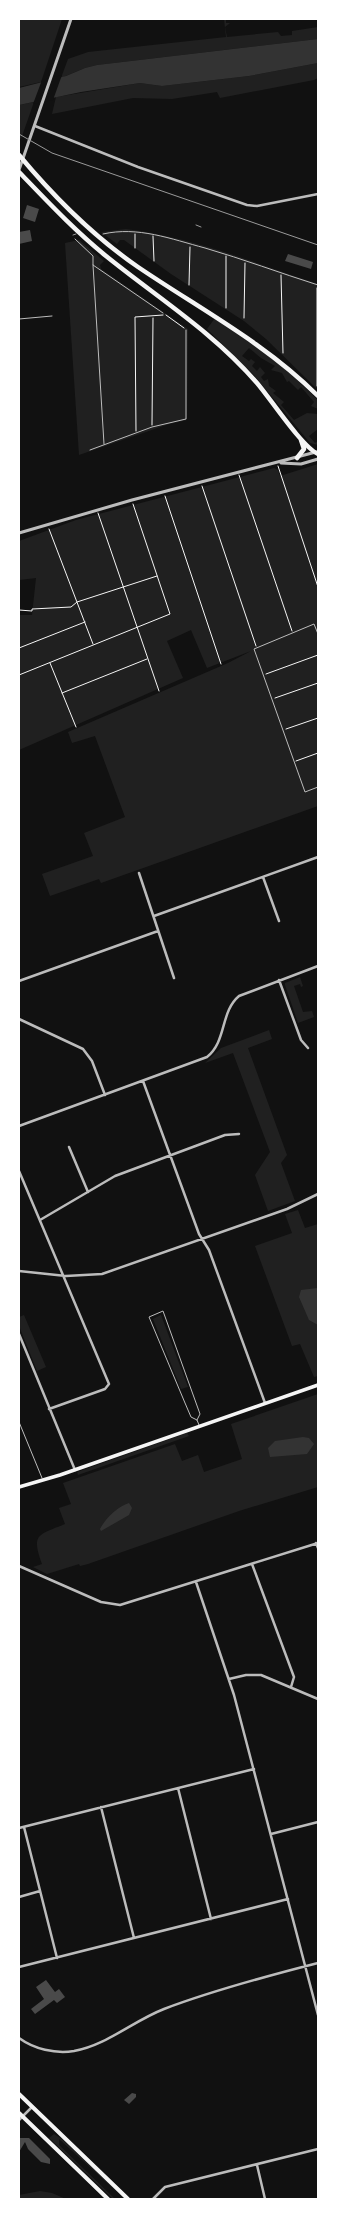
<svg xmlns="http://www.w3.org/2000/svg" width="337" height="2218" viewBox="0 0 337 2218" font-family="Manrope,sans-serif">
  <rect width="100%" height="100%" fill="#111"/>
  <!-- green -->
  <path fill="#202020" d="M19 19H62L41 82 19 87Z
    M224 19H226V23H230L225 27 227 37 278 32 281 36 292 35V31L318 27V39L97 65 85 68 61 78 68 59 88 52 226 37Z
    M318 63V78L314 80 220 98 217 92 172 99 133 98 52 114 56 97 140 83 162 86 249 76Z
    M34 102 21 139 19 137V105Z
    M126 229C192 237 255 263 318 284V390L266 339 244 321 171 274 124 240H120L117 244 101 232Z
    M79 240 104 261 100 265 101 269 188 329 187 420 169 424 79 455 65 243Z
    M215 318 281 365 318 400V409L311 406 314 402 301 387 298 390 289 381 287 382 282 373 271 370 275 366 261 358 249 348 242 356 249 361 251 359 255 362 252 366 257 371 260 367 265 373 261 377 264 381 268 379 269 386 276 391 273 393 284 402 281 405 294 420 307 413 318 414V429L309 436 315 443 318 441V445L310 443 254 375 207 329Z
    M318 464V806L101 883 99 879 50 896 42 874 93 856 84 833 125 817 95 736 72 743 68 732 228 663 251 651 207 668 191 630 167 641 183 678 19 750V615H32L36 578 19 580V541L76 520 274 468 278 470 280 476Z
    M300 977 303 986 301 987 300 984 294 986 303 1012 312 1011 314 1017 298 1023 285 985V983Z
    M269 1030 272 1039 248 1048 287 1155 281 1163 295 1201 268 1211 255 1175 270 1152 233 1053 205 1063 221 1048Z
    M298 1210 305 1228 318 1224V1376L314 1377 300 1344 292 1346 255 1246 292 1233 285 1214Z
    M24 1315 46 1367 37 1371 19 1326V1317Z
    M161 1315 188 1387 181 1389 153 1319Z
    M318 1394V1487L239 1511 88 1564 80 1566 79 1564 47 1574 33 1567 42 1564C31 1534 38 1535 65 1524L59 1508 71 1504 63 1483 175 1444 182 1461 198 1455 204 1472 242 1459 231 1424Z
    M187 1433 189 1436 78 1475 77 1472Z
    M54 2134 62 2139 125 2199 59 2139V2145L115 2199H113L49 2138Z
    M40 2191 52 2193 66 2199H19V2195Z"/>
  <!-- water -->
  <path fill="#333" d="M318 39V63L249 76 162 86 140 83 81 92 19 105V88L66 76 85 68 97 65Z
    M318 1288V1325L309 1320 299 1297 301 1290Z
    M303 1437 309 1438 314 1444 307 1454 270 1457 268 1448 275 1441Z
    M129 1503 132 1508 129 1515 101 1531 100 1529C105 1519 118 1506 129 1503Z"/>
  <!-- pier -->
  <path fill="#111" d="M62 75 53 100 33 104 42 80Z"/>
  <!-- building -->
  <path fill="#4a4a4a" d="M27 205 39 209 35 222 23 218Z
    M30 230 32 241 19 244V232Z
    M288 254 313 262 311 269 285 261Z
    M46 1980 55 1992 59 1989 65 1997 57 2003 54 2000 35 2014 31 2009 44 1999 36 1987Z
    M132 2093 136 2094V2097L129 2104 124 2100Z
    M20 2138H29L50 2159V2164L41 2162 28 2149 25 2142 19 2152Z"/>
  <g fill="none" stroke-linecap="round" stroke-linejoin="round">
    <!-- path -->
    <path stroke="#f5f5f5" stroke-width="1" d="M135 234V248
      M153 236 154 261
      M281 275 283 353
      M189 285 190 247
      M226 308V256
      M166 315 184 328
      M244 318 245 263
      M317 386V288
      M152 425 153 318
      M136 431 135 317 163 315
      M278 466 318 587
      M239 475 292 631
      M202 486 256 646
      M165 496 221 664
      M98 513 159 691
      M49 529 93 644
      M19 610 32 611V609L71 607 77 602 157 576
      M19 648 85 622
      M50 663 76 727
      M266 674 318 655
      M19 675 170 614 133 504
      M62 693 147 659
      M275 698 318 683
      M286 729 318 718
      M296 761 318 753"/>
    <!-- service -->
    <path stroke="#bcbcbc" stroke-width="1" d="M103 234C138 226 171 239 205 248 243 259 280 273 318 285
      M75 239 93 256V265L163 313
      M93 265 104 444
      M19 319 52 316
      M90 450 152 427 186 419V330
      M318 634 314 624 254 649 305 792 318 787
      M197 1420 200 1414 163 1311 149 1317 185 1403 191 1417 197 1420 199 1425
      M19 1422 42 1478"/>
    <!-- minor -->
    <path stroke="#bcbcbc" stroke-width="2.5" d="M35 126 138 167 247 205 257 206 318 194
      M139 873 174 978
      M263 877 279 921
      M154 916 318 857
      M279 980 301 1040 308 1048
      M19 981 158 931
      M19 1019 83 1049 92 1061 105 1095
      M143 1081 199 1234 209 1250 265 1403
      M19 1126 207 1057C227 1041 220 1012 239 996L318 966
      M69 1147 88 1192
      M19 1171 109 1384 105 1389 49 1409
      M40 1220 115 1176 225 1135 239 1134
      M19 1271 66 1276 102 1274 287 1209 318 1194
      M19 1334 75 1470
      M316 1543 318 1548
      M252 1564 294 1677 291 1687
      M19 1566 101 1602 120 1605 318 1543
      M196 1582 234 1695 318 2015
      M229 1679 246 1675H261L318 1699
      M178 1788 211 1919
      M101 1807 134 1938
      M24 1827 57 1958
      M19 1828 254 1769
      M271 1834 318 1822
      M19 1897 40 1891
      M19 1967 288 1899
      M19 2038C34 2049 55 2054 74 2051 107 2045 133 2021 164 2009 214 1990 267 1976 318 1963
      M19 2120 32 2107
      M257 2165 265 2199
      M153 2199 165 2187 318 2149"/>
    <!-- tertiary -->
    <path stroke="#bcbcbc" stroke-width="3" d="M19 170 71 19
      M281 463 301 464 318 459
      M19 533 132 500 316 452"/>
    <!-- secondary -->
    <path stroke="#f5f5f5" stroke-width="3.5" d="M19 1487 60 1475 318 1385"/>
    <!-- primary -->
    <path stroke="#f5f5f5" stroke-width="4" d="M19 2094 128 2199
      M19 2113 108 2199"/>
    <!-- motorway -->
    <path stroke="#f5f5f5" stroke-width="4.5" d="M19 155C54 197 93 236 138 267 200 309 265 343 318 396
      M19 172C47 201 74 230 106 256 158 298 213 332 257 383 270 398 302 447 318 454
      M297 458 304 449 301 440"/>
    <!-- rail -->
    <path stroke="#9a9a9a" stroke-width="1" d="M19 134 52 153 318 245
      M196 225 201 227
      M73 235 76 234"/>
  </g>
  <!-- border -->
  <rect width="337" height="2218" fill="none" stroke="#ffffff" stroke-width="40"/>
</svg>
